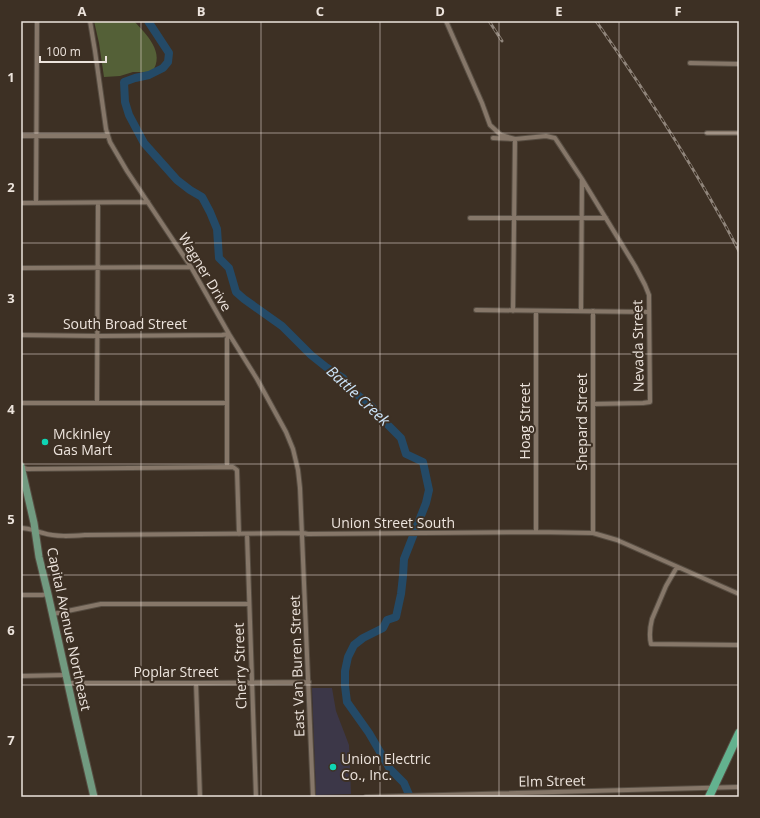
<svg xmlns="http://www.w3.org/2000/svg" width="760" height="818" viewBox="0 0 760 818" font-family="'Open Sans',sans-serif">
  <rect width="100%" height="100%" fill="#3d3024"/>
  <!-- commercial -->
  <path fill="#3c3748" d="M312 688H332L336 711 349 745 351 794 316 795Z"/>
  <!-- green -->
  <path fill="#546037" d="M94 21H134C146 34 166 53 152 72H133L120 76 104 77 99 43Z"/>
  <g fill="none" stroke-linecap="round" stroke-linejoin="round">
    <!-- river -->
    <path stroke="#244a67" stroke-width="8" d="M148 21 169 53 168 62 163 68 149 75 135 78 124 82 125 102 129 115 144 143 177 180 190 190 202 197 210 212 217 229 219 258 229 268 236 292 244 299 282 326 311 355 326 367 343 378 354 392 371 406 386 423 401 438 406 454 423 462 429 490 426 503 404 559 403 576 401 594 396 617 387 620 383 628 363 638 354 645 348 657 345 671V686L347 702 369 733 390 769 404 783 410 797"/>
    <!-- street casing -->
    <g stroke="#574d42" stroke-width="6">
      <path id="street" d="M90 21 95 51 106 129 110 142 127 171 191 267 229 334 257 379 286 432 293 449 298 470 300 488 313 797
        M446 21 482 103 490 125 501 135 515 139 513 311
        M690 63 739 64
        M707 133H739
        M21 136H108
        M493 138 515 139 546 136 555 138 582 179 581 311
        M582 179 635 266 645 285 649 295 650 402 643 403 593 404
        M21 203 148 202
        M36 203 37 21
        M470 218H606
        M21 268 191 267
        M476 310 649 312
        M21 335 98 336 222 335 229 334 227 339V467
        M21 403H227
        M97 403 98 203
        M21 467 27 469 233 467 237 470 239 534
        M21 528C29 528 35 531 43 533 56 537 71 536 85 535L303 533 308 534 536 532 593 533 617 540 739 594
        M536 532V311
        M593 533V311
        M247 534 256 797
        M677 567 666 586 652 619C650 627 649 636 651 644L739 645
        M21 595H42L48 594
        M53 614 101 604H249
        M21 676 66 675
        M67 683H196L309 682
        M196 683 200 797
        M366 797 739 787"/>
    </g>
    <!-- primary casing -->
    <g stroke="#574d42" stroke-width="9">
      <path id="primary" d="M21 466 34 523 39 557 48 594 76 720 94 797"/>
    </g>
    <!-- highway casing -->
    <g stroke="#574d42" stroke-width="10">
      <path id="highway" d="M709 797 739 733"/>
    </g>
    <!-- street -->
    <use href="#street" stroke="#867769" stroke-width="4"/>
    <!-- primary -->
    <use href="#primary" stroke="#719a80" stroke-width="7"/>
    <!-- highway -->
    <use href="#highway" stroke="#63b28f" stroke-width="8"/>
    <!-- rail casing -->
    <g stroke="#90857b" stroke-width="3">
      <path id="rail" d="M489 21 502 41
        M596 21C648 95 697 171 739 251"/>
    </g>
    <!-- rail -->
    <use href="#rail" stroke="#3d3024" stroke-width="1.5" stroke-dasharray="4.5" stroke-linecap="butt"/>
  </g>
  <!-- grid -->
  <path fill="none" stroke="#ece3dc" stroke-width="1" stroke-opacity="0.55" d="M141 21V797M261 21V797M380 21V797M499 21V797M619 21V797M21 133H739M21 243H739M21 354H739M21 464H739M21 575H739M21 685H739"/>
  <!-- markers -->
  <g fill="#0fd5b4" stroke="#3d3024" stroke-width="1.5">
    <circle cx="45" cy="442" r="4"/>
    <circle cx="333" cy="767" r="4"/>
  </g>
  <g text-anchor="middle" stroke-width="4" stroke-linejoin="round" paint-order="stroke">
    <!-- street labels -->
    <g font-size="14" fill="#ece3dc" stroke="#3d3024">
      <text transform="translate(205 272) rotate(59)" y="5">Wagner Drive</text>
      <text x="125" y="329">South Broad Street</text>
      <text transform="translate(638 346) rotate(-91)" y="5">Nevada Street</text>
      <text transform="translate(525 421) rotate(-90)" y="5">Hoag Street</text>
      <text transform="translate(582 422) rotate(-90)" y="5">Shepard Street</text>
      <text x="393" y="528">Union Street South</text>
      <text transform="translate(69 629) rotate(78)" y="5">Capital Avenue Northeast</text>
      <text transform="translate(240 666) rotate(-92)" y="5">Cherry Street</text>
      <text transform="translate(297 666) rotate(-92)" y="5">East Van Buren Street</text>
      <text x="176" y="677">Poplar Street</text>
      <text transform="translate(552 781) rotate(-1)" y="5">Elm Street</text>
    </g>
    <!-- poi labels -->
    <g font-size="14" fill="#ece3dc" stroke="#3d3024" text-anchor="start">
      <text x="53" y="439">Mckinley<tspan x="53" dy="16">Gas Mart</tspan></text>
      <text x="341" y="764">Union Electric<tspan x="341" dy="16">Co., Inc.</tspan></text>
    </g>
    <!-- water labels -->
    <g font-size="15" font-style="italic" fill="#cde5fa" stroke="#3d3024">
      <text transform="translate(358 396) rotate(43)" y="5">Battle Creek</text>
    </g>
  </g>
  <!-- border -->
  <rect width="760" height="818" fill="none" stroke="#3d3024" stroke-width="44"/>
  <!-- scale -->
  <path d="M40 56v6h66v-6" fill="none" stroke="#ece3dc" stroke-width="2"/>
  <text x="46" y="56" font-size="12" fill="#ece3dc" stroke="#3d3024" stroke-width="3" paint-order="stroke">100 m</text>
  <rect x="22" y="22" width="716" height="774" fill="none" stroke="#ece3dc" stroke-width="1.5"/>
  <g font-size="13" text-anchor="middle" font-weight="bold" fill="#ece3dc">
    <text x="82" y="16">A</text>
    <text x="201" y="16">B</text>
    <text x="320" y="16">C</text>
    <text x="440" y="16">D</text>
    <text x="559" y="16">E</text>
    <text x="678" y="16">F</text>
    <text x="11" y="82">1</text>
    <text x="11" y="192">2</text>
    <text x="11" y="303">3</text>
    <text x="11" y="414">4</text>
    <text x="11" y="524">5</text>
    <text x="11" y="635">6</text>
    <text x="11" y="745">7</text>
  </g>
</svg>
